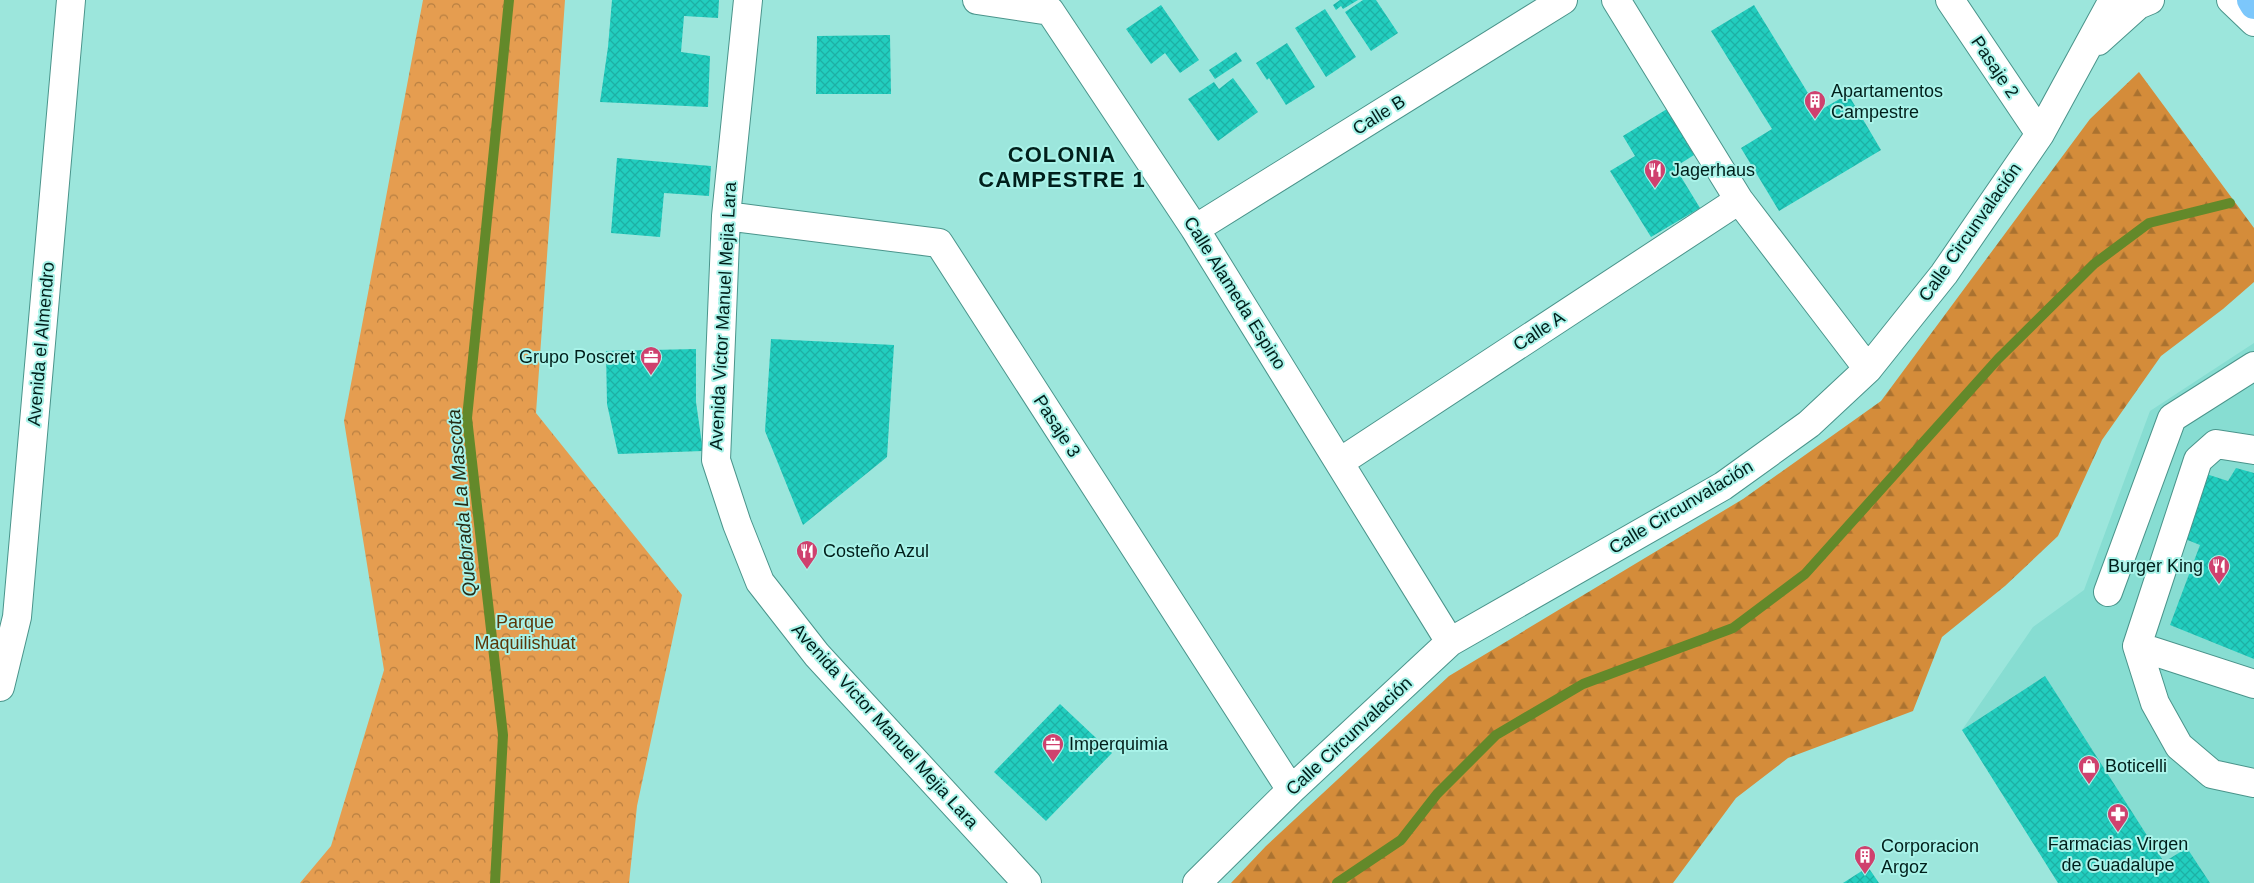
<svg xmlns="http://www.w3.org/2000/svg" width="2254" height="883" viewBox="0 0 2254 883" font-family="Arial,sans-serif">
  <defs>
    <pattern id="forest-firs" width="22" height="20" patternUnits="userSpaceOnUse" patternTransform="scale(1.25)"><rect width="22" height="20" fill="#d48c3a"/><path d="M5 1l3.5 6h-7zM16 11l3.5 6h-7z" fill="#aa7230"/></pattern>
    <pattern id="park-crowns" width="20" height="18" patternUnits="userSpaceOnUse" patternTransform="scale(1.25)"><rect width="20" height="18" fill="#e59d50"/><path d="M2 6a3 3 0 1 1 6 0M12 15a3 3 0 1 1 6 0" fill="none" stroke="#b77f42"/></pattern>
    <pattern id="building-cross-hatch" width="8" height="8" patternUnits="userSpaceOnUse" patternTransform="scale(1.25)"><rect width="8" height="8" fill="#22cebf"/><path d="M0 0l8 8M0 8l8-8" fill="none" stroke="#1db0a4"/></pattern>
  </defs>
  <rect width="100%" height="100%" fill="#9ce6dc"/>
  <!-- built -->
  <path fill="#87ddd2" d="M2254 343V883H2058L1962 730 2033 627 2084 590 2150 411Z"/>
  <!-- forest -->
  <path fill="url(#forest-firs)" d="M2139 72 2254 228V282L2223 309 2161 356 2102 440 2058 536 2005 586 1942 637 1913 711 1788 758 1736 798 1673 883H1231L1266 846 1449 676 1743 499 1881 401 2090 119Z"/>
  <!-- park -->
  <path fill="url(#park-crowns)" d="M423 0H565L536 413 682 595 637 806 629 883H300L331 846 384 670 344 421Z"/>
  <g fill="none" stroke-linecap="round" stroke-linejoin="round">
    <!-- stream -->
    <path stroke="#63892a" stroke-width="10" d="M495 883 503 735 467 418 509 0
      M1337 883 1401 840 1437 794 1496 735 1583 684 1733 628 1805 574 1998 359 2094 264 2149 223 2230 203"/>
  </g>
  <!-- building -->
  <path fill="url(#building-cross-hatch)" d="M612 0H719L718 18 684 16 681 52 710 56 708 107 600 102 608 47Z
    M1340 0H1358L1343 9 1341 6 1336 10 1333 5Z
    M1363 0H1376L1398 33 1371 51 1345 12Z
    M1161 5 1199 60 1180 73 1165 53 1151 64 1126 29Z
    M1754 5 1819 111 1848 94 1881 150 1779 211 1741 148 1772 129 1711 31Z
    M1325 9 1356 57 1326 77 1295 28Z
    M890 35 891 94H816L817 36Z
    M1287 43 1315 87 1286 105 1269 78 1267 80 1256 63Z
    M1236 52 1242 61 1215 79 1209 70Z
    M1233 78 1258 112 1218 141 1188 99 1214 82 1219 89Z
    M1667 109 1694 155 1675 167 1700 208 1651 237 1610 171 1635 156 1623 136Z
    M617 158 711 166 709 196 664 193 660 237 611 233Z
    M771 339 894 345 887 457 803 525 765 431Z
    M696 349V402L703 451 618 454 607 404 606 351Z
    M2236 468 2254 473V659L2170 625 2200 545 2180 537 2203 473 2228 481Z
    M2045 676 2164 862 2187 848 2210 883H2058L1962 730Z
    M1060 704 1112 753 1046 821 994 772Z
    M1868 867 1879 883H1843Z"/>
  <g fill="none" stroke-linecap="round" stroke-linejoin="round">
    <!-- minor casing -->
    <g stroke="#4a948b" stroke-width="30">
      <path id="minor" d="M748 0 726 216 716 460 737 524 760 582 817 655 1027 883
        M977 0 1050 11 1195 229 1450 642
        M1616 0 1739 200 1868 369
        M1950 0 2040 134
        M2231 0 2254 22
        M2098 41 2138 5 2150 0
        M726 216 939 243 1291 790
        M1195 229 1563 0
        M1340 462 1739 200
        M2108 592 2172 418 2254 366
        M2137 646 2198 460 2216 444 2254 450
        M2137 646 2155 703 2179 746 2212 774 2254 783
        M2137 646 2254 684
        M0 687 17 617 71 0
        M1197 883 1291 790 1450 642 1723 486 1809 424 1868 369 1944 274 2040 134 2113 0"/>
    </g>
    <!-- major casing -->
    <g stroke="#1774ab" stroke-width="30">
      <path id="major" d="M2251 0 2254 5"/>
    </g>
    <!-- minor -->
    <use href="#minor" stroke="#fff" stroke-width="28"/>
    <!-- major -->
    <use href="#major" stroke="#7cc7fb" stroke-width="28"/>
  </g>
  <!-- icons -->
  <defs>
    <g id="building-pin" transform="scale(1.125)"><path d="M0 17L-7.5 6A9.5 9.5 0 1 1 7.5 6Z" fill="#cf416e" stroke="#a9f3e9"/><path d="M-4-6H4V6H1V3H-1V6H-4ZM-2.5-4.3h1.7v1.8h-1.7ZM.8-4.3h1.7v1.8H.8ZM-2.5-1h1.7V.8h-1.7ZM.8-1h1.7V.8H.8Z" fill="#fff"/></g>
    <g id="restaurant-pin" transform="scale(1.125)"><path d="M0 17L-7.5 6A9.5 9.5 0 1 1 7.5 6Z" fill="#cf416e" stroke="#a9f3e9"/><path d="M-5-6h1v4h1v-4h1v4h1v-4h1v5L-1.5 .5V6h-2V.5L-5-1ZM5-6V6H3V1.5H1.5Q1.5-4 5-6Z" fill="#fff"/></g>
    <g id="office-pin" transform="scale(1.125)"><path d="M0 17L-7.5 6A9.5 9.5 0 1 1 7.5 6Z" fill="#cf416e" stroke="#a9f3e9"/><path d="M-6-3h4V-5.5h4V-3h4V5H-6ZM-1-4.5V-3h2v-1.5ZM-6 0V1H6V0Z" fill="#fff"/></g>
    <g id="shop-pin" transform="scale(1.125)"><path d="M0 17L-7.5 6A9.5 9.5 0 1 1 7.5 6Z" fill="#cf416e" stroke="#a9f3e9"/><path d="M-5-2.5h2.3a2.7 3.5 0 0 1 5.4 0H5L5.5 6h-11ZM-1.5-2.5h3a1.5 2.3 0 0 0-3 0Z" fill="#fff"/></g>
    <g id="pharmacy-pin" transform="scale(1.125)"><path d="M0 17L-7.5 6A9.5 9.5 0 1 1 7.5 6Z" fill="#cf416e" stroke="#a9f3e9"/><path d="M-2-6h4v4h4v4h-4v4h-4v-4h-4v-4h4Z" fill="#fff"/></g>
  </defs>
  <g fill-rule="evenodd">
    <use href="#building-pin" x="1815" y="101"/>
    <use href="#restaurant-pin" x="1655" y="170"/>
    <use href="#office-pin" x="651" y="357"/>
    <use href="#restaurant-pin" x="807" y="551"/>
    <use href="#restaurant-pin" x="2219" y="566"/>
    <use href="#office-pin" x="1053" y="744"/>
    <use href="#shop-pin" x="2089" y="766"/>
    <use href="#pharmacy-pin" x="2118" y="814"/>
    <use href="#building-pin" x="1865" y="856"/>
  </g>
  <g text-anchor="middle" stroke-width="4" stroke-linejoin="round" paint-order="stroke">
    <!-- street labels -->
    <g font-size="18" fill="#001f1b" stroke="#a9f3e9">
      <text transform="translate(1995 67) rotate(56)" y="6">Pasaje 2</text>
      <text transform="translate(1379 115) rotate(-32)" y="6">Calle B</text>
      <text transform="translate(1970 232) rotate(-55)" y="6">Calle Circunvalación</text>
      <text transform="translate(1235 293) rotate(58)" y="6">Calle Alameda Espino</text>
      <text transform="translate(723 316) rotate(-87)" y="6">Avenida Victor Manuel Mejia Lara</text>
      <text transform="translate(1539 331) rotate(-33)" y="6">Calle A</text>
      <text transform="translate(41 344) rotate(-85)" y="6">Avenida el Almendro</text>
      <text transform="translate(1057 426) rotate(57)" y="6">Pasaje 3</text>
      <text transform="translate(1681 507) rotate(-31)" y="6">Calle Circunvalación</text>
      <text transform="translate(885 726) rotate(48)" y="6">Avenida Victor Manuel Mejia Lara</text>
      <text transform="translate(1349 736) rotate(-43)" y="6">Calle Circunvalación</text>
    </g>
    <!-- poi labels -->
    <g font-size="18" fill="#001f1b" stroke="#a9f3e9" text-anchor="start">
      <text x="1831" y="97">Apartamentos<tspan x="1831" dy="21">Campestre</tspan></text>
      <text x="1671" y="176">Jagerhaus</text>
      <text x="635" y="363" text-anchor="end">Grupo Poscret</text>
      <text x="823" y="557">Costeño Azul</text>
      <text x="2203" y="572" text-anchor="end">Burger King</text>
      <text x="1069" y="750">Imperquimia</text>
      <text x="2105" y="772">Boticelli</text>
      <text x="2118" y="850" text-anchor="middle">Farmacias Virgen<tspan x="2118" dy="21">de Guadalupe</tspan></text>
      <text x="1881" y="852">Corporacion<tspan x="1881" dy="21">Argoz</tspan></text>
    </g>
    <!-- park labels -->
    <g font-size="18" fill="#5b3608" stroke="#a9f3e9">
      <text x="525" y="628">Parque<tspan x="525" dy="21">Maquilishuat</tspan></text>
    </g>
    <!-- water labels -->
    <g font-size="19" font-style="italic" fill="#252d17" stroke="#a9f3e9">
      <text transform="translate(461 503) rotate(-95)" y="7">Quebrada La Mascota</text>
    </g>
    <!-- district labels -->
    <g font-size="22" font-weight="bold" letter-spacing="1" fill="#001f1b" stroke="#a9f3e9">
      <text x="1062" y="162">COLONIA<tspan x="1062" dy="25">CAMPESTRE 1</tspan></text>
    </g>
  </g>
</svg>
